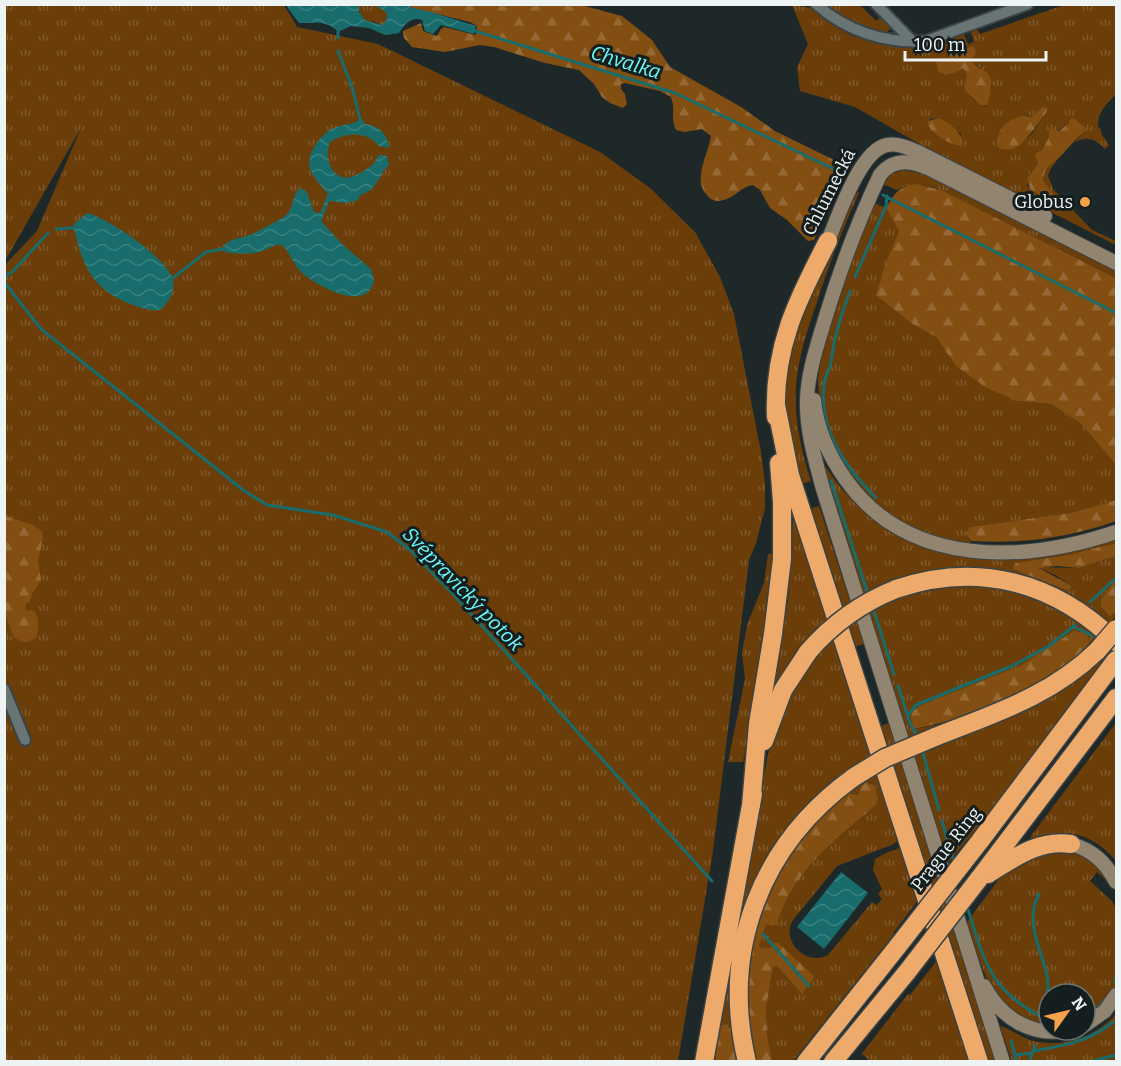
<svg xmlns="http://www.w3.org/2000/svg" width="1121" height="1066" viewBox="0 0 1121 1066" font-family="Bitter,serif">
  <defs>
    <pattern id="grass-tufts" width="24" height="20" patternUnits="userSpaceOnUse" patternTransform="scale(1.5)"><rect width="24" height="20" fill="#6b3e09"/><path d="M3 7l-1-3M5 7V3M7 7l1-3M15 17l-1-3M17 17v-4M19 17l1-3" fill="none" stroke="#805a2d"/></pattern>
    <pattern id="forest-firs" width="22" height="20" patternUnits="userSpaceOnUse" patternTransform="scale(1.5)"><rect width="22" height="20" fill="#834e11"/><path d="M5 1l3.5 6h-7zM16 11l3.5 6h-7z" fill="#956834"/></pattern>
    <pattern id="water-waves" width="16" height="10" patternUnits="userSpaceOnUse" patternTransform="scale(1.5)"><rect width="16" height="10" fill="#186c6c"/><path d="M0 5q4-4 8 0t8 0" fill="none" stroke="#3a8282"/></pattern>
  </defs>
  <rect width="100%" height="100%" fill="#1f2828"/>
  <!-- grass -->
  <path fill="url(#grass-tufts)" fill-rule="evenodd" d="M375 4 388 13 384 24 381 25 372 21 369 23C363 20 357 12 359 5Z
    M4 5H284L297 27 378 44 600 152 650 188 695 232 720 277 734 314 761 452 765 483V508L756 543 749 560 713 851 678 1061H5V265L37 231 81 128 5 261Z
    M792 5 812 8 838 28 852 36 892 45 919 48 963 32 968 44 974 42 970 29 977 30 980 34 1064 5H1116V94C1106 105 1097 112 1098 127L1100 128 1102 135 1109 145 1105 149C1095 139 1087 135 1074 143L1081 134 1069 123 1049 137 1042 150 1037 152 1038 163 1030 174 1027 185 1030 189 1046 199 1054 208H1064C1058 196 1049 191 1043 179L1046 169 1057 160 1050 170 1048 176 1053 189 1092 230 1116 241V245L942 157 855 107 800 91 797 67 808 44ZM971 46 973 63 982 69 992 87 985 106 976 102 964 90 967 75 963 68 950 75 941 74 940 58H949L951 47 963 49ZM1044 107 1046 113 1031 135 1013 149 1026 115 1032 117ZM939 118 961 134 959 147 929 128 927 124 930 119Z
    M824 5H860L876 21 882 16 888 23 890 29 886 33H881L837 16Z
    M903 170 926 174 1116 269V278L941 190C926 185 911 182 897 190L883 184 892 174Z
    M857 192 859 193C842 230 828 267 816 305 807 331 798 358 796 386 794 418 801 451 811 481L798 485C794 459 785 429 784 404 782 333 829 256 857 192Z
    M874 203 886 208 899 231 886 262 914 325 936 337 955 365 1017 401 1051 404 1081 424 1116 465V500L1070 513 970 527 968 537 972 545 934 536 912 527 892 516 872 501 855 484 835 456 819 403 818 379 823 344 853 253Z
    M822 461C892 573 1002 574 1116 539V543L1068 555 1015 563 1069 591 1072 588 1070 585 1055 575 1037 567 1079 568 1116 556V578L1101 599V607L1110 617 1116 611V616L1110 624C1055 575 976 555 905 577 900 579 898 578 893 580L899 596 908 591 973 583 1031 594 1101 634 1084 655 940 727 908 737 826 486ZM1079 631 1088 636 945 723 915 729 914 709 919 706C952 693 988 683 1019 667 1040 656 1057 639 1079 631Z
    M819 506 864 644 851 648 806 510Z
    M795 518 872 755 841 775 767 863 740 1061H736L721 1026 715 1061 711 1062 770 744 782 705 822 644 811 633 773 686 788 601 793 519Z
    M768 554H774L771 604 743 762H728L745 679 742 653 747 625 764 583Z
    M1098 658 1104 662 984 819 948 863 914 754Z
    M890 723 998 1061H985L877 727Z
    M1115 724 1116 861C1094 834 1063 825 1031 841V836Z
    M877 771 898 840 894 844 837 866 793 920C780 941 807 967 828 955L872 902 877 905 882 899 878 894 882 889 873 870 875 859 886 853 900 848 918 900 894 932V934L793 1061H772L767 1034 766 1008 773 967 777 966 802 993 815 977 779 943H774L769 948 759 947 766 923 772 926 776 924C792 872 838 838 877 804L878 798 874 785 869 782 861 786 858 795 849 793C765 853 730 962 756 1061L754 1062C728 950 771 823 877 771Z
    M1063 847 1091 857 1115 888 1097 872 1090 881 1112 901 1116 909V985L1107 1002 1085 1020V994H1049V1028C994 1020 981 967 967 922L1002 875 1018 861Z
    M938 959 971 1061H870L862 1054 860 1056 908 994 910 995Z
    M1116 1014V1061H1012L1000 1026C1011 1029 1019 1036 1030 1040 1061 1049 1095 1038 1116 1014Z"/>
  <!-- forest -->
  <path fill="url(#forest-firs)" d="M577 4 622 16 652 40 670 67 741 107 775 131 832 159 844 168C842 193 825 217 814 240L808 241 787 220 770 208 760 190 753 185C741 187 735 197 724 200 717 202 711 201 707 195 692 180 708 155 711 136L702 129 685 132 676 130C670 118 676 111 671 97L660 91 625 83 621 84V89L625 94 627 104 623 108 610 103 602 97 594 84 579 70 545 63 494 47 480 45 445 52 412 47 404 38 403 31 421 23 423 31 437 36 441 29 444 27 476 35 477 26 470 22 412 8 409 5Z
    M953 45 963 49 971 46 974 47 976 54 971 59C974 65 976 66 982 69 996 77 991 92 987 105H980L964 90 967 75 963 68C954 73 947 79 938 71L936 60 940 58H949Z
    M1044 106 1047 109 1046 113C1035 126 1019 159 998 147 993 128 1016 112 1032 117Z
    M939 118C951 124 965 134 962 147 950 144 933 135 927 124L928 121Z
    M1074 118 1087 130 1079 136 1057 160 1046 169 1043 179C1049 191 1058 196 1064 208L1060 212 1054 208 1046 199 1030 189 1027 179 1038 163 1035 155 1037 152 1042 150 1049 137V131L1052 129 1059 131 1069 123 1070 119Z
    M916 184 941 190 1116 278V465L1081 424 1051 404 1017 401 985 387 955 365 936 337 914 325 876 295 886 262 899 231 886 208C894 194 899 186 916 184Z
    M1116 500V521C1070 538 1020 544 971 541L966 534 970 527 1070 513Z
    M5 516 33 525 42 531 43 539 38 560 41 580 32 594 30 601 25 605 26 610 34 611C40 618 39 631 35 639L27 642 20 641 14 637 5 615Z
    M1116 543V556L1079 568 1057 566 1039 568 1070 585 1072 587 1069 591 1013 569 1015 563 1068 555Z
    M1116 578V611L1110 617 1101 607V599Z
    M1074 631C1082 631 1090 634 1089 643 1054 689 969 718 914 729 910 718 909 713 919 706L1020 666Z
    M867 782 874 785 878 798 877 804C838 838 791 872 777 924L772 926 766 924 759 947 769 948 774 943H779L815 977 802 994 777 966 773 967 766 1008 767 1034 772 1061 756 1062C733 975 757 884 817 819 826 809 838 801 849 793L858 795 861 786Z
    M725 1024 731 1030 736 1061H715L719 1030 720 1026Z"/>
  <!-- water -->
  <path fill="url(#water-waves)" d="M286 5H359V12L365 20 381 25 386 21 387 13 375 5H409L412 8 431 12 476 26 474 34 441 25 433 34 425 31 422 20C411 16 405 24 399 33L385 35 369 28 351 26 338 32C328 20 314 23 300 23L295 18Z
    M360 119 363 120 365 124C380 126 386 133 390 148L379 146C367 131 346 132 330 142 323 158 333 184 354 176 359 174 367 169 371 166 375 163 376 158 379 155L387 156 389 165C377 177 378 190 360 195L358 200 346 203 329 201 322 219V222L342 244 371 269 374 280C368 315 314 285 300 271 293 263 290 253 282 245 274 244 271 248 263 251 256 254 231 255 224 251L223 247C231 237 241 239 252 234 257 232 281 219 285 216 295 208 291 195 300 188L307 192 314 212 320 213 328 194C313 175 301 168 316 144 321 137 326 131 334 128 342 124 354 125 360 119Z
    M87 213C110 219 162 255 172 277 177 289 169 303 160 310 148 311 139 307 128 303 89 287 82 262 73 225Z
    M841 872 868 893 824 949 797 927Z"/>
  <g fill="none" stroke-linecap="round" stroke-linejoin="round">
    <!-- stream -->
    <path stroke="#186c6c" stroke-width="3" d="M472 30 675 93 844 174
      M338 38V32
      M338 51 352 87 360 119
      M883 195 1116 313
      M56 229 73 228
      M4 277 13 271 48 233
      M855 277 886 206 887 196
      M173 278 206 252 223 249
      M4 282 41 329 243 490 267 505 333 515 387 532 410 550 454 595 712 881
      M850 291C841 316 834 336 831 362 829 370 825 377 824 384 818 431 846 467 876 498
      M831 481 868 594
      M1090 602 1116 578
      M873 608 894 674
      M1074 627 1098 638
      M898 686 910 723 918 738
      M908 715 916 705 1012 666 1049 646 1075 625
      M922 749 939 810
      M942 821 954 862
      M1039 894C1024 922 1041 947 1047 976 1050 991 1044 1007 1041 1022
      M967 906C984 960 989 990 1042 1017
      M763 934 809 986
      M1115 982 1116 977
      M1094 1011 1104 1001
      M1011 1041 1015 1055
      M1033 1051C1062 1046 1089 1042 1113 1022
      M1016 1062 1015 1055 1032 1053
      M1029 1062 1035 1046
      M1089 1062 1116 1055"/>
    <!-- minor casing -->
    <g stroke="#3b4343" stroke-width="14">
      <path id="minor" d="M816 4C846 31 886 44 926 41L1028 4
        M876 4 913 42
        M4 689 25 740"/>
    </g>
    <!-- secondary casing -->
    <g stroke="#3b4343" stroke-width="16">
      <path id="secondary" d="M828 241C838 217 860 150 887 145 898 143 909 148 918 152L1045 216
        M814 400C817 430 829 456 846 480 909 568 1024 563 1116 532
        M1071 844C1093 850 1106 863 1116 882
        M984 986C1001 1018 1032 1038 1069 1030
        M1085 1025 1105 1011 1116 995
        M1003 1062 823 489C815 459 806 430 807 399 808 372 817 346 825 319 840 270 858 221 880 175 894 157 913 161 930 169L1116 263"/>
    </g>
    <!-- motorway casing -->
    <g stroke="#3b4343" stroke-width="21">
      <path id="motorway" d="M776 405 790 475 979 1062
        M776 417C773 348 797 300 828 241
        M896 589C978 561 1055 582 1116 642
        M935 737C995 713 1049 697 1097 651
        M764 741 783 690 808 652
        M751 806 758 724 773 634 782 559V502L779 463
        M980 841 1116 660
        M988 874C1014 858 1039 839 1071 844
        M978 880 1116 698
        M704 1062 753 794
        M747 1062C720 949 761 844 854 777
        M806 1062 898 946
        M833 1062 907 972"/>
    </g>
    <!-- minor -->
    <use href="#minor" stroke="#697474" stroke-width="10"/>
    <!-- secondary -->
    <use href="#secondary" stroke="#918471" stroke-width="14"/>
    <!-- motorway -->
    <use href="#motorway" stroke="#edaa6b" stroke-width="18"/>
    <!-- motorway-bridge casing -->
    <g stroke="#3b4343" stroke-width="21" stroke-linecap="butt">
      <path id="motorway-bridge" d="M1097 651 1116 629
        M808 652C833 623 861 603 896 589
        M854 777 885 758 935 737
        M898 946 980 841
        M907 972 978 880"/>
    </g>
    <!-- motorway-bridge -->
    <use href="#motorway-bridge" stroke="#edaa6b" stroke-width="18"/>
  </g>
  <!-- markers -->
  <circle fill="#f7a149" stroke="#151e1e" stroke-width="2" cx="1085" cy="202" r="6"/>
  <g text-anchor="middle" stroke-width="6" stroke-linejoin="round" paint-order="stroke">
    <!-- street labels -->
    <g font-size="18" fill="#eef4f4" stroke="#151e1e">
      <text transform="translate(829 192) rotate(-63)" y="6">Chlumecká</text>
      <text transform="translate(946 849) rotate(-52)" y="6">Prague Ring</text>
    </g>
    <!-- poi labels -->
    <g font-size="18" fill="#eef4f4" stroke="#151e1e" text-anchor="end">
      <text x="1073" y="208">Globus</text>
    </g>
    <!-- water labels -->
    <g font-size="20" font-style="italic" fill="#6bfcfc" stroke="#151e1e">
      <text transform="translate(626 62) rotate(17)" y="7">Chvalka</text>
      <text transform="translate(463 589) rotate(46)" y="7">Svépravický potok</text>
    </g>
  </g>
  <!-- border -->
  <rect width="1121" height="1066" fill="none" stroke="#eef4f4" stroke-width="12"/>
  <!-- north arrow -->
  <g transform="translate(1067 1012) rotate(56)"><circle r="28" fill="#151e1e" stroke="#6c7474" stroke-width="1.5"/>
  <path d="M0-4.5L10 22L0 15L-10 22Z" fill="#f7a149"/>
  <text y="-9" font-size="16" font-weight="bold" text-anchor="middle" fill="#eef4f4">N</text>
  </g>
  <!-- scale -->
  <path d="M905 51v9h141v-9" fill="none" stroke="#eef4f4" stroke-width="3"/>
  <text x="914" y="51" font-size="18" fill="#eef4f4" stroke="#151e1e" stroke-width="4.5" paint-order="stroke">100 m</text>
</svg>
